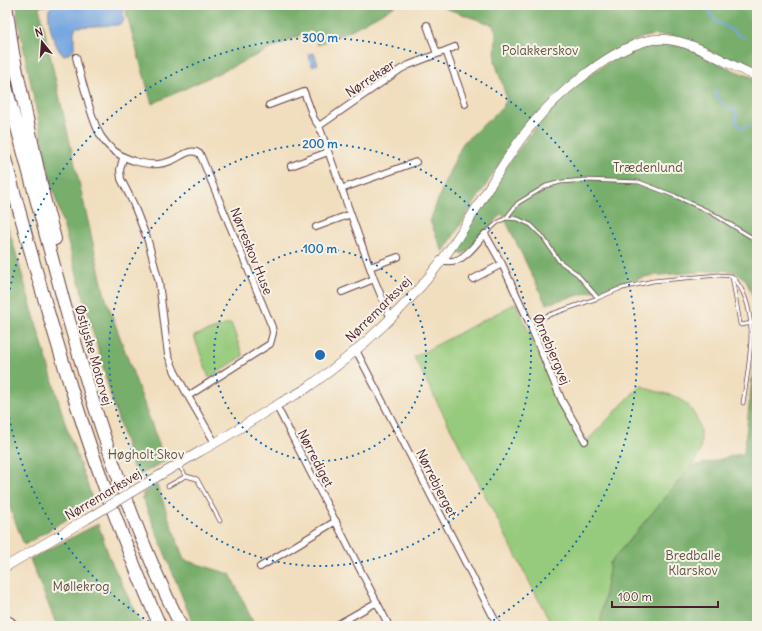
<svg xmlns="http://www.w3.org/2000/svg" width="762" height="631" viewBox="0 0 762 631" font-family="Delius,sans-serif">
  <rect width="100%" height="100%" fill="#f7f3e8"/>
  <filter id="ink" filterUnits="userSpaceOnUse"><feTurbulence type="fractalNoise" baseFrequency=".025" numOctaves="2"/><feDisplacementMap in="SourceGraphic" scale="8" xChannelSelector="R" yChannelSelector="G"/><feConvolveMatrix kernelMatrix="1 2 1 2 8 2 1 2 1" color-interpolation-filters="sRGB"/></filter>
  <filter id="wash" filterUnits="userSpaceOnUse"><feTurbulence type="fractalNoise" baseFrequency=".012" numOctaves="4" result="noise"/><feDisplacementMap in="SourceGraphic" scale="16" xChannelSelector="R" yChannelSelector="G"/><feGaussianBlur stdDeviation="0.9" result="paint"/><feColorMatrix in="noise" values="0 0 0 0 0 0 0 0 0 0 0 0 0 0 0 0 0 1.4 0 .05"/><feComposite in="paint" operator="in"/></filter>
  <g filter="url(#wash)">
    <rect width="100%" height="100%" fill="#f1debe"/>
    <!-- green -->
    <path fill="#96ca7c" stroke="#707454" d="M516 303 560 402 585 443 641 385C650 392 665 392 676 397 697 407 705 433 699 454 697 458 693 463 691 467L610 563 600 626H552L414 357Z
      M231 323 243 356 209 378 194 336Z"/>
    <!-- forest -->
    <path fill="#78ae6c" stroke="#61664c" d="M17 5H48L39 7 105 296 165 461 136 477 113 403 50 178 18 20Z
      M124 5H397L351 30 318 45 311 30 152 104Z
      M445 5H757V71L673 36 653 35 641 38 609 53 509 149 443 252 430 221 445 181 463 143 502 108 506 101V96L495 61 496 32 493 25 445 8Z
      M652 43 676 45 688 48 735 71 757 79V322L755 303 746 280 736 272 721 270 649 276 546 304 502 213 465 253 452 254C494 187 532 113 600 68 608 63 615 57 623 53 633 49 643 47 652 43Z
      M5 216 65 423 94 503 24 545 5 494Z
      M757 333V626H600L610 563 691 467 744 453Z
      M157 485 184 560 230 574 255 626H194L143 499V493Z
      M98 524 110 559 142 626H57L30 559Z"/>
    <!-- water -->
    <path fill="#75a6e0" stroke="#606286" d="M54 5H122L124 21 122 23 117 25 76 27 74 31V49L69 54 63 55C54 47 47 20 49 9Z
      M314 53 318 64 312 66 308 54Z"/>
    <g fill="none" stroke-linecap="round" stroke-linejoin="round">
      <!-- stream -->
      <path stroke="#75a6e0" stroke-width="2" d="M705 5 715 20 744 38
        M715 90C718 102 725 106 736 111 738 120 732 122 742 128L757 124"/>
    </g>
  </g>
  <g filter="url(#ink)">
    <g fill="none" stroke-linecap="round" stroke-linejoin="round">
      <!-- lane casing -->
      <g stroke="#633c41" stroke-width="4.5">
        <path id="lane" d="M506 218 518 203 546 186 561 182 585 180 639 182 675 196 710 212 751 237 757 242
          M485 234 497 223 506 218 518 219 531 225 543 237 559 261 577 274 598 298
          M732 276C762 308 749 363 743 403
          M529 322 598 298 619 289 653 281 718 275 732 276 740 324 741 325 752 323
          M179 466 186 476 197 479 220 521
          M168 486 186 476"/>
      </g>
      <!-- street casing -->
      <g stroke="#633c41" stroke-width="8">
        <path id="street" d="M427 25 437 54
          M446 51 465 104
          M76 57C79 71 83 84 87 98 95 128 102 151 134 161 148 165 159 166 173 160 182 156 191 147 200 154L272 327 273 333 270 344 188 396
          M269 105 304 92 314 119 319 126 374 279 391 319
          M319 126 401 69 409 65 455 47
          M123 158 120 170 121 179 133 203 148 241 159 282 168 355 175 372 188 396 215 443
          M291 166 328 152
          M341 189 416 162
          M316 227 351 214
          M442 261C447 261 452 262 457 260 468 256 477 242 485 234L502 264 529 322 562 401 585 441
          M370 267 398 257
          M473 279 502 264
          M342 292 374 279
          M356 350 498 626
          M276 405 389 626
          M260 567 336 521
          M5 620C10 618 13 623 16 626
          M335 626 377 602"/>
      </g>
      <!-- secondary casing -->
      <g stroke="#633c41" stroke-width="10">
        <path id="secondary" d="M155 478C170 469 184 461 199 452 226 438 251 420 277 405 288 398 301 393 311 385 358 352 408 306 442 260 467 227 486 190 509 156 530 123 558 94 590 71 607 58 625 47 646 41 683 31 723 64 757 76
          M5 567 87 519"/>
      </g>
      <!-- highway casing -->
      <g stroke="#633c41" stroke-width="14">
        <path id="highway" d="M6 5 13 53 44 198 55 239
          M5 83C24 155 43 227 63 299 94 411 129 522 181 626
          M5 159C48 317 93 476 160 626"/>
      </g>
      <!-- lane -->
      <use href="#lane" stroke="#fff" stroke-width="3"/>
      <!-- street -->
      <use href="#street" stroke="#fff" stroke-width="6"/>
      <!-- secondary -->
      <use href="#secondary" stroke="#fff" stroke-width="9"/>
      <!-- highway -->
      <use href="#highway" stroke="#fff" stroke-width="12"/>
      <!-- secondary-bridge casing -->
      <g stroke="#633c41" stroke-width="10" stroke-linecap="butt">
        <path id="secondary-bridge" d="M87 519 155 478"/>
      </g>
      <!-- secondary-bridge -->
      <use href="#secondary-bridge" stroke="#fff" stroke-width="9"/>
    </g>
  </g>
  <!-- distance rings -->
  <g fill="none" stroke="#1f6fb2" stroke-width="2" stroke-dasharray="2 4">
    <circle cx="320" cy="355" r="106"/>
    <circle cx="320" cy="355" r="211"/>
    <path d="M154 625A317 317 0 0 1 5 391M5 319A317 317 0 1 1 486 625"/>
  </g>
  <g text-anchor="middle" stroke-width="4" stroke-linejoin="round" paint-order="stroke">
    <!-- park labels -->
    <g font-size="13" fill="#615243" stroke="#f7f3e8">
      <text x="540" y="55">Polakkerskov</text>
      <text x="648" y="172">Trædenlund</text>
      <text x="146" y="459">Høgholt Skov</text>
      <text x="693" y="560">Bredballe<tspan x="693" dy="15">Klarskov</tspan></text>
      <text x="81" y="591">Møllekrog</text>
    </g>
    <!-- street labels -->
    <g font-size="13" fill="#4a1f2b" stroke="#f7f3e8">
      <text transform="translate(370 78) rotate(-34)" y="5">Nørrekær</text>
      <text transform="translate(252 251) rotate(68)" y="5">Nørreskov Huse</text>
      <text transform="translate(378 309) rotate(-45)" y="5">Nørremarksvej</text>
      <text transform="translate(552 349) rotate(67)" y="5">Ørnebjergvej</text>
      <text transform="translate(94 355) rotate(74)" y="5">Østjyske Motorvej</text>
      <text transform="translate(316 458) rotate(63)" y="5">Nørrediget</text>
      <text transform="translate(437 483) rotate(63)" y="5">Nørrebjerget</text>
      <text transform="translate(103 494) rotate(-31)" y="5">Nørremarksvej</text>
    </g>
  </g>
  <circle cx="320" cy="355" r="6" fill="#1f6fb2" stroke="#f7f3e8" stroke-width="2"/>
  <g font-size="12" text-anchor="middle" font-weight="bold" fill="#1f6fb2" stroke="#f7f3e8" stroke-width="4" stroke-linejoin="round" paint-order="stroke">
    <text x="320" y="42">300 m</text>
    <text x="320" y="148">200 m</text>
    <text x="320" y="253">100 m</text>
  </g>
  <!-- margin -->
  <rect width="762" height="631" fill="none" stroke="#f7f3e8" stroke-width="20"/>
  <!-- north arrow -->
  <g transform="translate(42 42) rotate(343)" stroke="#f7f3e8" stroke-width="3" paint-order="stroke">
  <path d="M0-3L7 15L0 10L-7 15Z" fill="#4a1f2b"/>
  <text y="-6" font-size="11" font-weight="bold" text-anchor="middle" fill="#4a1f2b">N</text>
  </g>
  <!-- scale -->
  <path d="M612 601v6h106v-6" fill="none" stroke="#4a1f2b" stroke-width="2"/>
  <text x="618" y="601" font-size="12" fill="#4a1f2b" stroke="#f7f3e8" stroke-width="3" paint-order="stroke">100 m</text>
</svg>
